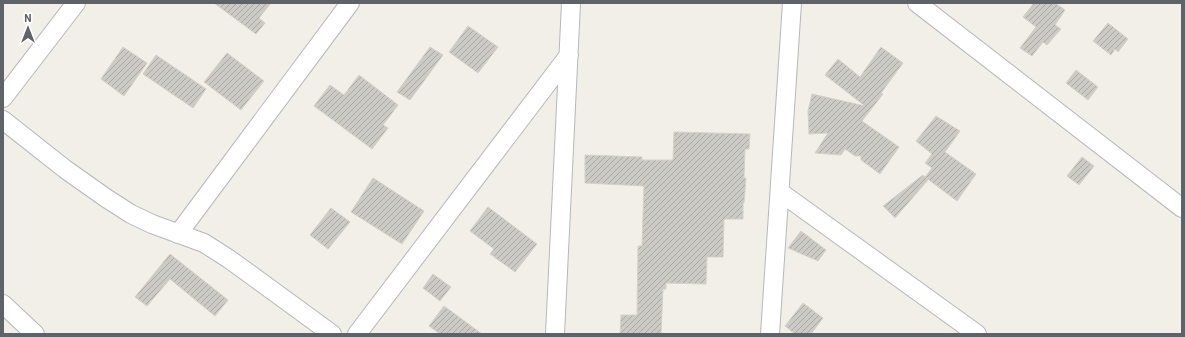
<svg xmlns="http://www.w3.org/2000/svg" width="1185" height="337" viewBox="0 0 1185 337" font-family="Barlow,sans-serif">
  <defs>
    <pattern id="building-hatch" width="6" height="6" patternUnits="userSpaceOnUse"><rect width="6" height="6" fill="#cccac5"/><path d="M-1 1l2-2M0 6l6-6M5 7l2-2" fill="none" stroke="#a9a8a4"/></pattern>
  </defs>
  <rect width="100%" height="100%" fill="#f1efe8"/>
  <!-- building -->
  <path fill="url(#building-hatch)" stroke="#d6d1c6" d="M214 3H271L259 18 265 23 256 34Z
    M1034 3H1055L1065 10 1055 25 1061 29 1047 45 1043 42 1032 56 1020 48 1036 27 1023 17Z
    M1108 23 1128 39 1118 52 1115 49 1111 55 1093 41Z
    M468 26 498 47 478 73 449 52Z
    M123 47 147 63 124 96 101 79Z
    M430 47 443 55 410 100 397 92Z
    M881 47 903 63 881 93 883 94 862 121 899 147 880 174 861 160V156H855L845 149 841 155 815 153 828 133 809 134 808 111 812 94 865 106 825 75 838 59 860 77Z
    M227 53 264 81 241 110 204 82Z
    M156 55 206 89 193 108 143 74Z
    M1076 70 1098 87 1088 100 1066 83Z
    M359 75 398 105 383 125 388 128 372 149 314 106 330 85 344 95Z
    M936 116 960 131 945 152 976 174 957 201 925 177 928 180 895 218 883 206 923 175 925 177 932 168 925 163 932 154 916 141Z
    M674 132 750 134 749 149H745L744 178H746L744 203H743V219H724L723 257H707L706 284 666 283V289H663L661 334H620L621 315H637L638 246H642L644 186 585 183V155L642 157V160H673Z
    M1082 157 1094 166 1079 185 1067 176Z
    M373 178 424 211 402 244 351 212Z
    M488 207 537 244 515 272 490 254 494 249 470 231Z
    M331 208 350 222 328 249 310 235Z
    M801 231 826 250 818 261 788 248Z
    M170 254 228 300 215 316 170 279 147 306 135 297Z
    M433 274 451 287 440 301 423 288Z
    M803 303 823 318 811 334H795L785 326Z
    M444 306 482 334H440L429 326Z"/>
  <g fill="none" stroke-linecap="round" stroke-linejoin="round">
    <!-- minor casing -->
    <g stroke="#b5b8bc" stroke-width="20">
      <path id="minor" d="M917 3 1182 208
        M3 98 76 3
        M3 120 65 169 106 198 131 214 152 224 204 243 229 259 332 334
        M780 192 977 334
        M178 234 350 3
        M3 304 35 334
        M357 334 569 55
        M555 334 571 3
        M770 334 792 3"/>
    </g>
    <!-- minor -->
    <use href="#minor" stroke="#fff" stroke-width="18"/>
  </g>
  <!-- border -->
  <rect width="1185" height="337" fill="none" stroke="#5f6368" stroke-width="8"/>
  <!-- north arrow -->
  <g transform="translate(28 28)" stroke="#ffffff" stroke-width="3" paint-order="stroke">
  <path d="M0-3L7 15L0 10L-7 15Z" fill="#5f6368"/>
  <text y="-6" font-size="11" font-weight="bold" text-anchor="middle" fill="#5f6368">N</text>
  </g>
</svg>
